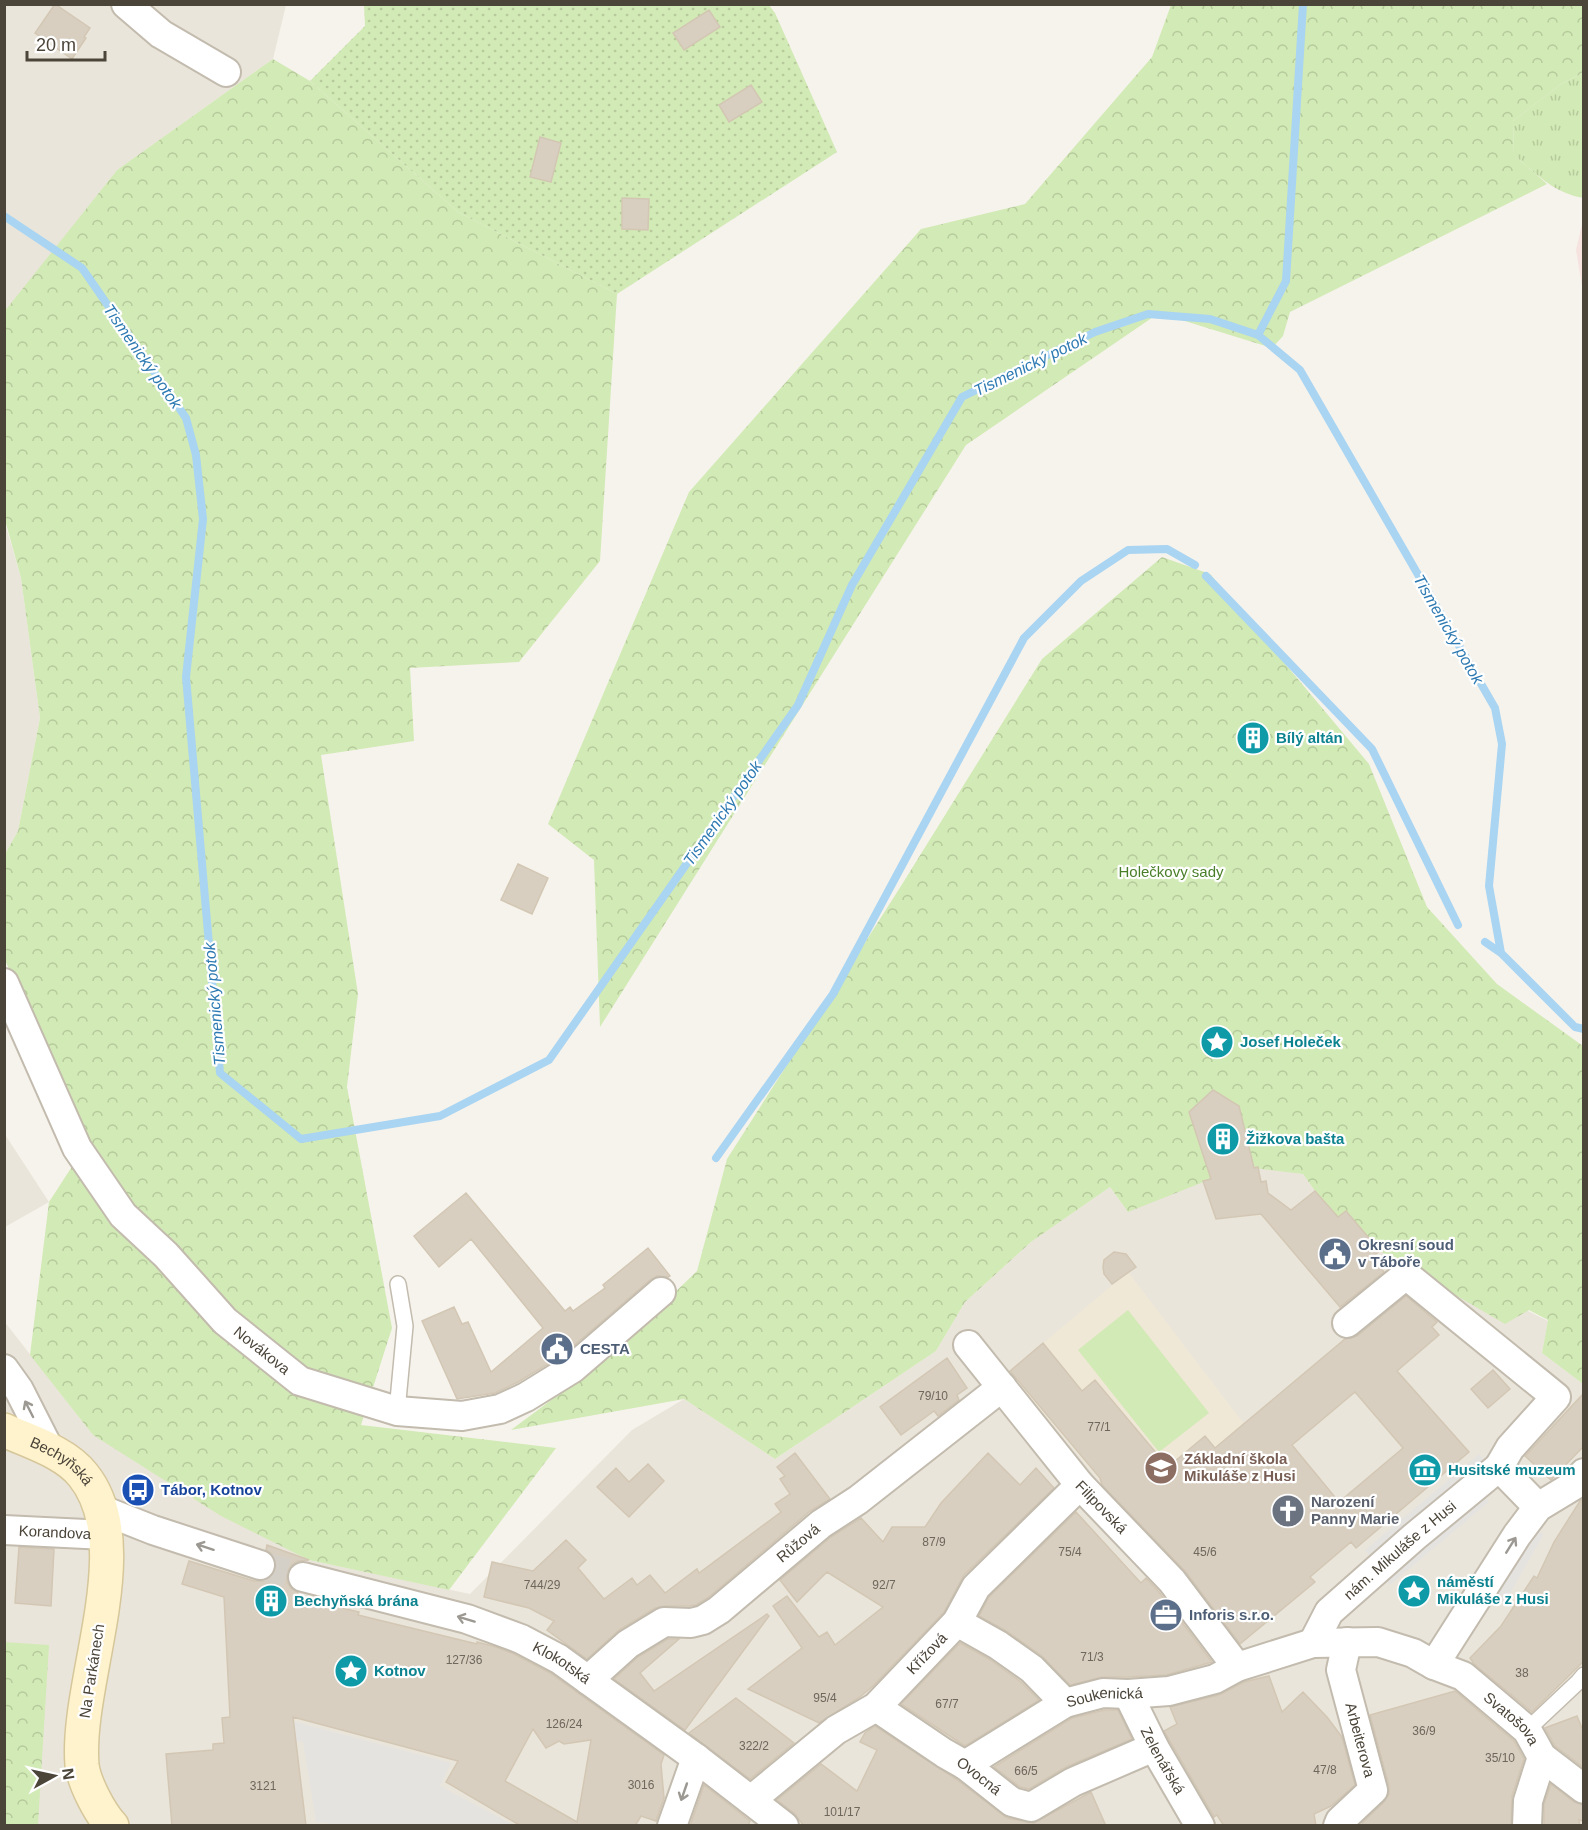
<svg xmlns="http://www.w3.org/2000/svg" width="1588" height="1830" viewBox="0 0 1588 1830" font-family="Helvetica,sans-serif">
  <defs>
    <pattern id="grass-tufts" width="24" height="20" patternUnits="userSpaceOnUse" patternTransform="scale(1.5)"><rect width="24" height="20" fill="#d2eab5"/><path d="M3 7l-1-3M5 7V3M7 7l1-3M15 17l-1-3M17 17v-4M19 17l1-3" fill="none" stroke="#b6ca9c"/></pattern>
    <pattern id="forest-crowns" width="20" height="18" patternUnits="userSpaceOnUse" patternTransform="scale(1.5)"><rect width="20" height="18" fill="#d2eab5"/><path d="M2 6a3 3 0 1 1 6 0M12 15a3 3 0 1 1 6 0" fill="none" stroke="#b6ca9c"/></pattern>
    <pattern id="garden-dots" width="8" height="8" patternUnits="userSpaceOnUse" patternTransform="scale(1.5)"><rect width="8" height="8" fill="#d2eab5"/><path d="M2 2h.1M6 6h.1" fill="none" stroke="#b6ca9c" stroke-width="1.8" stroke-linecap="round"/></pattern>
  </defs>
  <rect width="100%" height="100%" fill="#f6f3ec"/>
  <!-- residential -->
  <path fill="#eae5da" d="M5 5H286L273 59 117 170 5 312Z
    M4 520 21 578 40 718 18 831 5 854Z
    M1189 1112 1258 1167 1303 1174 1315 1191 1338 1217 1548 1321 1542 1353 1583 1384V1825H5L4 1321 93 1435 309 1560 470 1594 632 1430 684 1399 775 1459 936 1351 965 1302 1031 1242 1110 1187 1128 1212Z
    M4 1133 49 1202 5 1227H4Z"/>
  <!-- education -->
  <path fill="#efe8d6" d="M1128 1272 1244 1424 1310 1577 1315 1582 1239 1645 1009 1372Z"/>
  <!-- medical -->
  <path fill="#f6e3e0" d="M1583 220V292L1576 250Z"/>
  <!-- grass -->
  <path fill="url(#grass-tufts)" d="M1583 73V198C1554 193 1536 174 1514 155L1513 121 1561 84Z"/>
  <!-- forest -->
  <path fill="url(#forest-crowns)" d="M1171 5H1583V73L1561 84 1513 121 1514 155 1547 184 1290 312 1283 336 1272 348 1159 313 966 445 600 1027 594 860 548 824 689 492 921 229 1025 204 1152 57Z
    M273 59 310 81 458 212 617 294 600 561 519 662 410 668 414 741 321 755 358 994 347 1087 392 1328 361 1425 556 1448 449 1590 309 1560 221 1516 93 1435 30 1355 49 1202 86 1145 5 960V854L18 831 40 718 21 578 5 520 4 312 117 170Z
    M1162 557 1210 574 1369 764 1427 907 1497 984 1583 1046V1384L1542 1353 1548 1320 1529 1310 1505 1324 1380 1251 1338 1217 1315 1191 1303 1174 1254 1168 1211 1179 1128 1212 1110 1187 1031 1242 965 1302 936 1351 775 1459 684 1399 511 1430 605 1360 697 1271 727 1159 901 886 1042 659Z
    M4 1642 49 1645 38 1825H5Z"/>
  <!-- garden -->
  <path fill="url(#garden-dots)" d="M364 5H769L775 13 837 152 617 294 458 212 310 81 365 26Z"/>
  <!-- pitch -->
  <path fill="#d2eab5" d="M1128 1310 1209 1413 1159 1452 1078 1350Z"/>
  <!-- parking -->
  <path fill="#e5e3e0" d="M1479 1454 1491 1468 1377 1564 1365 1550Z
    M1484 1496 1489 1502 1390 1585 1385 1579Z
    M1529 1526 1544 1534 1504 1604 1489 1595Z
    M284 1719 451 1763 440 1786 514 1825 349 1826 316 1822 303 1742 287 1741Z"/>
  <g fill="none" stroke-linecap="round" stroke-linejoin="round">
    <!-- stream -->
    <path stroke="#a9d4f2" stroke-width="8" d="M4 216 82 268 186 418 196 455 203 519 186 677 220 1073 301 1139 440 1116 549 1060 798 705 852 585 962 397 1095 332 1148 314 1210 319 1258 335 1300 370 1495 708 1502 744 1489 886 1501 953 1575 1027 1584 1029
      M1258 335 1286 281 1303 4
      M1206 576 1372 749 1458 925
      M1485 942 1501 953
      M716 1158 833 994 1024 638 1081 581 1128 550 1167 549 1195 565"/>
  </g>
  <!-- building -->
  <path fill="#d8cfc1" stroke="#d3c7b4" stroke-width="1.5" fill-rule="evenodd" d="M55 4 90 28 84 37 86 38 72 59 35 33Z
    M709 10 720 27 684 50 673 33Z
    M751 85 762 102 729 122 719 105Z
    M540 137 561 143 551 182 530 177Z
    M622 198 649 199 648 230 622 229Z
    M518 864 548 878 532 914 501 900Z
    M1213 1090 1239 1106 1254 1168 1258 1167 1261 1182 1266 1181 1268 1193 1291 1210 1315 1191 1338 1217 1346 1211 1380 1251 1372 1257 1384 1272 1340 1307 1261 1214 1216 1219 1203 1181 1211 1179 1189 1112Z
    M466 1193 565 1311 570 1307 573 1311 605 1288 603 1285 648 1248 670 1276 668 1277 657 1276 650 1280 563 1355 518 1382 495 1393 457 1399 422 1321 454 1307 462 1324 468 1322 491 1372 543 1328 471 1239 439 1267 414 1236Z
    M1114 1252 1126 1254 1136 1267 1112 1284 1104 1274 1103 1267 1104 1260Z
    M1406 1296 1437 1322 1432 1327 1439 1335 1397 1371 1469 1452 1356 1548 1351 1542 1310 1577 1315 1582 1240 1644 1185 1571 1102 1485 1100 1478 1010 1371 1043 1343 1082 1391 1095 1380 1168 1467 1205 1436 1215 1448 1345 1339 1357 1336ZM1355 1392 1403 1448 1339 1502 1292 1445Z
    M947 1358 967 1388 957 1395 959 1400 938 1416 934 1411 901 1435 880 1407Z
    M1493 1370 1510 1389 1488 1408 1471 1389Z
    M1584 1393V1446L1551 1480 1525 1456Z
    M795 1453 830 1499 810 1511 709 1597 696 1605 689 1606H665L655 1608 619 1630 587 1659 547 1630 554 1621 529 1608 484 1597 492 1562 533 1571 566 1540 586 1560 578 1568 604 1599 632 1578 637 1585 650 1575 665 1593 697 1569 699 1573 781 1512 775 1504 790 1494 780 1479 785 1476 777 1467Z
    M988 1453 1020 1485 1036 1468 1054 1488 964 1575 944 1612 873 1686 860 1697 819 1723 748 1689 802 1648 773 1606 787 1596 819 1637 827 1632 835 1645 883 1607 827 1572 797 1602 780 1580 831 1537 861 1518 883 1542 892 1527H925L941 1503Z
    M648 1464 664 1481 629 1517 597 1487 616 1468 629 1482Z
    M1584 1499V1661L1532 1712 1474 1664 1470 1658 1501 1626 1534 1576 1537 1578 1554 1542 1580 1501Z
    M1076 1512 1141 1583 1146 1578 1159 1592 1212 1662 1166 1675 1128 1677H1103L1070 1685 1042 1656 1008 1632 979 1616 989 1597Z
    M267 1545 309 1560 298 1561 292 1565 287 1572V1582L291 1588 298 1593 296 1597 359 1612 358 1615 477 1644V1642L496 1647 514 1654 550 1673 664 1755 661 1764 664 1798 656 1821 641 1816 635 1826H521L446 1782 458 1761 293 1717 306 1826H172L166 1754 213 1750V1744L224 1743 222 1718 230 1717 224 1597 182 1584 189 1561 254 1581H263L271 1577 276 1570V1561L272 1554 266 1550ZM533 1729 546 1748 559 1741 564 1744 591 1740 577 1822 505 1781Z
    M19 1547 54 1549 51 1606 15 1603Z
    M767 1614 769 1616 685 1730 614 1679 638 1657 668 1639H679L640 1673 654 1691Z
    M960 1643 989 1659 1021 1682 1039 1700 965 1746 901 1704Z
    M1269 1676 1282 1712 1303 1692 1327 1717 1342 1737 1355 1785 1331 1806 1314 1814 1316 1826H1224L1217 1815 1214 1817 1164 1731 1177 1724 1170 1707 1219 1695 1244 1682Z
    M1455 1691 1514 1741 1524 1759 1512 1796 1511 1826H1364L1362 1823 1384 1802 1389 1794V1786L1370 1715Z
    M736 1698 794 1743 750 1779 689 1733Z
    M1105 1710H1118L1132 1739 1066 1767 1029 1789 1020 1787 994 1767 1072 1718Z
    M1577 1716 1584 1733V1768L1555 1746 1545 1728Z
    M875 1726 956 1779 1007 1818 1034 1823 1091 1792 1106 1826H804L794 1813 777 1800 821 1764 857 1791 877 1750 860 1742 865 1733Z
    M1551 1784 1574 1802 1584 1805V1821L1579 1820 1580 1826H1544V1804Z
    M704 1785 750 1821 748 1826H690Z"/>
  <g fill="none" stroke-linecap="round" stroke-linejoin="round">
    <!-- minor-tunnel -->
    <path stroke="#d4d0c8" stroke-width="28" stroke-dasharray="28 14" stroke-linecap="butt" d="M260 1565 303 1577"/>
    <!-- service casing -->
    <g stroke="#c2bbae" stroke-width="18">
      <path id="service" d="M397 1411 405 1326 398 1284
        M1527 1730 1578 1682 1584 1675"/>
    </g>
    <!-- minor casing -->
    <g stroke="#c2bbae" stroke-width="32">
      <g id="minor">
        <path d="M126 4 161 34 226 72"/>
        <path id="s1" d="M4 983 77 1148 123 1215 166 1255 225 1321 300 1381 397 1411 462 1416 500 1409 526 1397 573 1368 661 1292"/>
        <path d="M1347 1323 1406 1275 1556 1397 1510 1448 1499 1467"/>
        <path id="s2" d="M968 1345 1080 1485 1172 1581 1237 1667"/>
        <path d="M4 1369 19 1390 50 1451"/>
        <path d="M100 1509 153 1530 260 1565"/>
        <path id="s3" d="M4 1530 106 1535"/>
        <path id="s4" d="M303 1577 467 1619 521 1639 559 1659 588 1680 696 1758 784 1826"/>
        <path d="M957 1622 998 1645 1032 1669 1065 1703"/>
        <path id="s5" d="M1313 1643 1329 1612 1414 1537 1499 1467 1538 1507"/>
        <path d="M1434 1665 1517 1535 1538 1507 1576 1484 1584 1473"/>
        <path id="s6" d="M588 1680 628 1644 664 1622 691 1623 703 1620 719 1610 821 1524 858 1500 1002 1387"/>
        <path id="s7" d="M1128 1694 1154 1747 1200 1826"/>
        <path id="s8" d="M876 1707 944 1753 965 1765 1012 1802 1031 1807 1073 1782 1154 1747"/>
        <path id="s9" d="M965 1765 1065 1703 1103 1693 1128 1694 1169 1691 1215 1679 1237 1667 1313 1643 1378 1642 1413 1653 1434 1665 1463 1676 1527 1730 1542 1757 1584 1789"/>
        <path id="s10" d="M751 1800 836 1730 876 1707 957 1622 976 1587 1080 1485"/>
        <path d="M672 1826 696 1758"/>
        <path d="M1338 1826 1340 1821 1373 1790 1341 1670 1347 1642"/>
        <path d="M1527 1826 1528 1801 1542 1757"/>
      </g>
    </g>
    <!-- secondary casing -->
    <g stroke="#d6c79b" stroke-width="36">
      <g id="secondary">
        <path id="s11" d="M4 1430C30 1442 65 1452 83 1475 140 1545 75 1682 82 1765 84 1783 100 1813 112 1826"/>
      </g>
    </g>
    <!-- service -->
    <use href="#service" stroke="#fff" stroke-width="15"/>
    <!-- minor -->
    <use href="#minor" stroke="#fff" stroke-width="28"/>
    <!-- secondary -->
    <use href="#secondary" stroke="#fff3cd" stroke-width="33"/>
  </g>
  <!-- one-way arrows -->
  <defs><path id="oneway-shaft" d="M-6 0H5M1.5-3L5.5 0L1.5 3" fill="none" stroke-width="1.6" stroke-linecap="round" stroke-linejoin="round" transform="scale(1.5)"/></defs>
  <g stroke="#9c9892">
    <use href="#oneway-shaft" transform="translate(29 1409) rotate(-117)"/>
    <use href="#oneway-shaft" transform="translate(1511 1545) rotate(-58)"/>
    <use href="#oneway-shaft" transform="translate(205 1547) rotate(-162)"/>
    <use href="#oneway-shaft" transform="translate(466 1619) rotate(-163)"/>
    <use href="#oneway-shaft" transform="translate(684 1792) rotate(109)"/>
  </g>
  <!-- icons -->
  <defs>
    <g id="building-disc" transform="scale(1.725)"><circle r="9.5" fill="#0f9aa8" stroke="#fff"/><path d="M-4-6H4V6H1V3H-1V6H-4ZM-2.5-4.3h1.7v1.8h-1.7ZM.8-4.3h1.7v1.8H.8ZM-2.5-1h1.7V.8h-1.7ZM.8-1h1.7V.8H.8Z" fill="#fff"/></g>
    <g id="sight-disc" transform="scale(1.725)"><circle r="9.5" fill="#0f9aa8" stroke="#fff"/><path d="M0-6L1.8-2.2L6-1.7L2.9 1.2L3.7 5.4L0 3.3L-3.7 5.4L-2.9 1.2L-6-1.7L-1.8-2.2Z" fill="#fff"/></g>
    <g id="civic-disc" transform="scale(1.725)"><circle r="9.5" fill="#5c6f8a" stroke="#fff"/><path d="M-.6-6.5H3V-4.5H.6V-3L4-1V1h2V6H-6V1h2V-1L-.6-3ZM-1.2 2.5V6h2.4V2.5Z" fill="#fff"/></g>
    <g id="school-disc" transform="scale(1.725)"><circle r="9.5" fill="#8d6e63" stroke="#fff"/><path d="M0-5L7-2L0 1L-7-2ZM-4 1L0 2.5L4 1V4Q0 6-4 4Z" fill="#fff"/></g>
    <g id="museum-disc" transform="scale(1.725)"><circle r="9.5" fill="#0f9aa8" stroke="#fff"/><path d="M0-6L6-3V-2H-6V-3ZM-5-1h2V3h-2ZM-1-1h2V3h-2ZM3-1h2V3H3ZM-6 4H6V6H-6Z" fill="#fff"/></g>
    <g id="bus-disc" transform="scale(1.725)"><circle r="9.5" fill="#1a4fb4" stroke="#fff"/><path d="M-5-6H5V4H4V6H2V4H-2V6H-4V4H-5ZM-3.5-4V0h7V-4ZM-3.5 1.2v1.5H-2V1.2ZM2 1.2v1.5H3.5V1.2Z" fill="#fff"/></g>
    <g id="church-disc" transform="scale(1.725)"><circle r="9.5" fill="#6b7280" stroke="#fff"/><path d="M-1.2-6h2.4v3.5h3.3v2.4h-3.3V6h-2.4V-.1h-3.3v-2.4h3.3Z" fill="#fff"/></g>
    <g id="office-disc" transform="scale(1.725)"><circle r="9.5" fill="#5c6f8a" stroke="#fff"/><path d="M-6-3h4V-5.5h4V-3h4V5H-6ZM-1-4.5V-3h2v-1.5ZM-6 0V1H6V0Z" fill="#fff"/></g>
  </defs>
  <g fill-rule="evenodd">
    <use href="#building-disc" x="1253" y="738"/>
    <use href="#sight-disc" x="1217" y="1042"/>
    <use href="#building-disc" x="1223" y="1139"/>
    <use href="#civic-disc" x="1335" y="1254"/>
    <use href="#civic-disc" x="557" y="1349"/>
    <use href="#school-disc" x="1161" y="1468"/>
    <use href="#museum-disc" x="1425" y="1470"/>
    <use href="#bus-disc" x="138" y="1490"/>
    <use href="#church-disc" x="1288" y="1511"/>
    <use href="#sight-disc" x="1414" y="1591"/>
    <use href="#building-disc" x="271" y="1601"/>
    <use href="#office-disc" x="1166" y="1615"/>
    <use href="#sight-disc" x="351" y="1671"/>
  </g>
  <g text-anchor="middle" stroke-width="4.5" stroke-linejoin="round" paint-order="stroke">
    <!-- number labels -->
    <g font-size="12" fill="#6e675b">
      <text x="933" y="1400">79/10</text>
      <text x="1099" y="1431">77/1</text>
      <text x="934" y="1546">87/9</text>
      <text x="1070" y="1556">75/4</text>
      <text x="1205" y="1556">45/6</text>
      <text x="542" y="1589">744/29</text>
      <text x="884" y="1589">92/7</text>
      <text x="1092" y="1661">71/3</text>
      <text x="464" y="1664">127/36</text>
      <text x="1522" y="1677">38</text>
      <text x="825" y="1702">95/4</text>
      <text x="947" y="1708">67/7</text>
      <text x="564" y="1728">126/24</text>
      <text x="1424" y="1735">36/9</text>
      <text x="754" y="1750">322/2</text>
      <text x="1500" y="1762">35/10</text>
      <text x="1325" y="1774">47/8</text>
      <text x="1026" y="1775">66/5</text>
      <text x="641" y="1789">3016</text>
      <text x="263" y="1790">3121</text>
      <text x="842" y="1816">101/17</text>
    </g>
    <!-- culture labels -->
    <g font-size="15" font-weight="bold" fill="#0d838f" stroke="#fff" text-anchor="start">
      <text x="1276" y="743">Bílý altán</text>
      <text x="1240" y="1047">Josef Holeček</text>
      <text x="1246" y="1144">Žižkova bašta</text>
      <text x="1448" y="1475">Husitské muzeum</text>
      <text x="1437" y="1587">náměstí<tspan x="1437" dy="17">Mikuláše z Husi</tspan></text>
      <text x="294" y="1606">Bechyňská brána</text>
      <text x="374" y="1676">Kotnov</text>
    </g>
    <!-- park labels -->
    <g font-size="15" fill="#4a7f2a" stroke="#fff">
      <text x="1171" y="877">Holečkovy sady</text>
    </g>
    <!-- service labels -->
    <g font-size="15" font-weight="bold" fill="#4e5e75" stroke="#fff" text-anchor="start">
      <text x="1358" y="1250">Okresní soud<tspan x="1358" dy="17">v Táboře</tspan></text>
      <text x="580" y="1354">CESTA</text>
      <text x="1189" y="1620">Inforis s.r.o.</text>
    </g>
    <!-- street labels -->
    <g font-size="15" fill="#4b4439" stroke="#fff">
      <text dy="5" stroke="none"><textPath href="#s1" startOffset="456">Novákova</textPath></text>
      <text dy="5" stroke="none"><textPath href="#s11" startOffset="66">Bechyňská</textPath></text>
      <text dy="5" stroke="none"><textPath href="#s2" startOffset="210">Filipovská</textPath></text>
      <text dy="5" stroke="none"><textPath href="#s3" startOffset="51">Korandova</textPath></text>
      <text dy="5" stroke="none"><textPath href="#s6" startOffset="258">Růžová</textPath></text>
      <text dy="5" stroke="none"><textPath href="#s5" startOffset="129">nám. Mikuláše z Husi</textPath></text>
      <text dy="5" stroke="none"><textPath href="#s10" startOffset="230">Křížová</textPath></text>
      <text dy="5" stroke="none"><textPath href="#s4" startOffset="274">Klokotská</textPath></text>
      <text transform="translate(92 1671) rotate(-81)" y="5">Na Parkánech</text>
      <text dy="5" stroke="none"><textPath href="#s9" startOffset="158">Soukenická</textPath></text>
      <text dy="5" stroke="none"><textPath href="#s9" startOffset="597">Svatošova</textPath></text>
      <text transform="translate(1360 1740) rotate(75)" y="5">Arbeiterova</text>
      <text dy="5" stroke="none"><textPath href="#s7" startOffset="75">Zelenářská</textPath></text>
      <text dy="5" stroke="none"><textPath href="#s8" startOffset="124">Ovocná</textPath></text>
    </g>
    <!-- education labels -->
    <g font-size="15" font-weight="bold" fill="#785e54" stroke="#fff" text-anchor="start">
      <text x="1184" y="1464">Základní škola<tspan x="1184" dy="17">Mikuláše z Husi</tspan></text>
    </g>
    <!-- transit labels -->
    <g font-size="15" font-weight="bold" fill="#164399" stroke="#fff" text-anchor="start">
      <text x="161" y="1495">Tábor, Kotnov</text>
    </g>
    <!-- worship labels -->
    <g font-size="15" font-weight="bold" fill="#5b616d" stroke="#fff" text-anchor="start">
      <text x="1311" y="1507">Narození<tspan x="1311" dy="17">Panny Marie</tspan></text>
    </g>
    <!-- water labels -->
    <g font-size="16" font-style="italic" fill="#2e7ab2" stroke="#fff">
      <text transform="translate(143 356) rotate(55)" y="6">Tismenický potok</text>
      <text transform="translate(1030 364) rotate(-26)" y="6">Tismenický potok</text>
      <text transform="translate(1449 629) rotate(60)" y="6">Tismenický potok</text>
      <text transform="translate(722 813) rotate(-55)" y="6">Tismenický potok</text>
      <text transform="translate(214 1004) rotate(-95)" y="6">Tismenický potok</text>
    </g>
  </g>
  <!-- border -->
  <rect width="1588" height="1830" fill="none" stroke="#4b4439" stroke-width="12"/>
  <!-- north arrow -->
  <g transform="translate(54 1776) rotate(82)" stroke="#ffffff" stroke-width="4.5" paint-order="stroke">
  <path d="M0-4.5L10 22L0 15L-10 22Z" fill="#4b4439"/>
  <text y="-9" font-size="16" font-weight="bold" text-anchor="middle" fill="#4b4439">N</text>
  </g>
  <!-- scale -->
  <path d="M27 51v9h78v-9" fill="none" stroke="#4b4439" stroke-width="3"/>
  <text x="36" y="51" font-size="18" fill="#4b4439" stroke="#ffffff" stroke-width="4.5" paint-order="stroke">20 m</text>
</svg>
